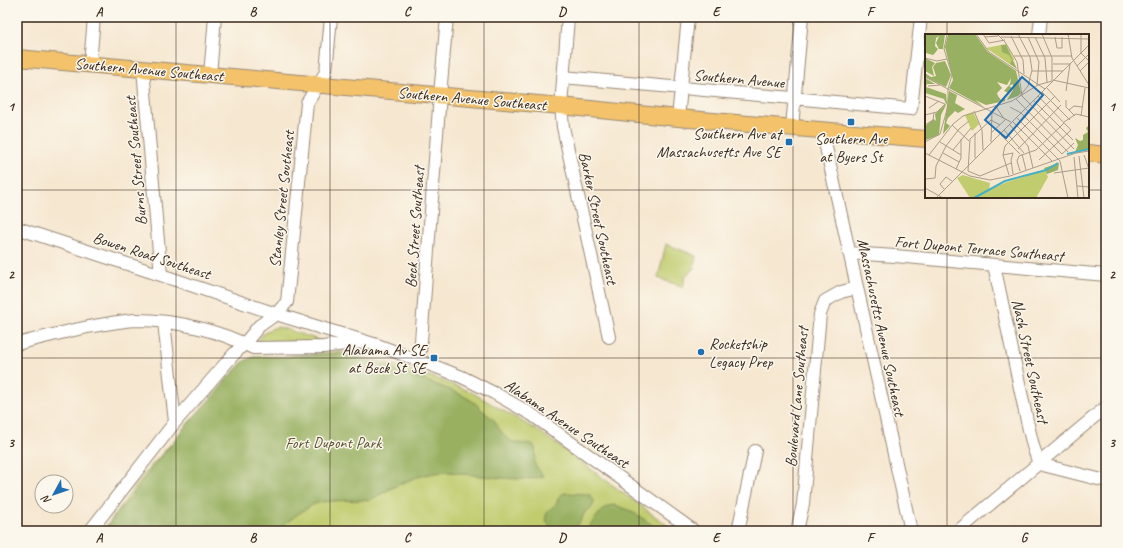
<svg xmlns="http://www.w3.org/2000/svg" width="1123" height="548" viewBox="0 0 1123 548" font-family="Caveat,sans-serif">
  <rect width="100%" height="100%" fill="#fbf7ec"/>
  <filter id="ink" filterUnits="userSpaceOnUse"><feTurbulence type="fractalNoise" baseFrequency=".025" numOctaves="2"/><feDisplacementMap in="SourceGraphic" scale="8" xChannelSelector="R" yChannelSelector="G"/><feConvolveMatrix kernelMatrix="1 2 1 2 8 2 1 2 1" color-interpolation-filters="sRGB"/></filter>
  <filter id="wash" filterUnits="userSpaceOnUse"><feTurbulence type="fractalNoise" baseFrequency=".012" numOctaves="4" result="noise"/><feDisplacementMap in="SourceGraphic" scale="16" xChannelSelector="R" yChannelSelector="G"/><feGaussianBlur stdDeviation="0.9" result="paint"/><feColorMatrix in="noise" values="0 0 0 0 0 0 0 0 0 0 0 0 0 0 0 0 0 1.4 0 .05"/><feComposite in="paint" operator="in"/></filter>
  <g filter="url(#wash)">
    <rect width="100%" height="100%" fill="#f6e7d0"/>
    <!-- green -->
    <path fill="#c0cc6e" stroke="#7e7b46" d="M666 244 696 256 694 268 685 277 683 287 658 278Z
      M279 327 319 340 320 342H257C262 334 269 328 279 327Z
      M340 351 400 367 432 377 471 392 540 432 675 531H103L147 470 248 361Z"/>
    <!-- forest -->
    <path fill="#98b061" stroke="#6a6d40" d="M342 354C374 362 406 373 437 385 450 390 465 395 476 404 479 406 481 410 484 412 487 415 491 417 494 420 496 423 497 427 500 430 502 433 505 436 508 439 522 451 541 431 534 463L543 476 542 477C520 482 486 476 463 474 458 473 453 472 448 472 418 472 394 487 368 501L365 500C349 501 326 499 312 505 307 508 303 511 298 514 291 519 285 524 280 531H103L119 511 132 496 149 471 169 447 182 430 219 389 230 375 244 361 256 356 285 357 295 355Z
      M565 493 589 494 594 501 593 506 588 510H586C583 516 580 523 576 526 567 533 555 533 548 524 547 522 546 520 546 518 545 509 558 507 558 498L561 495Z
      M613 505C630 508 646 521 661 531H595L590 527V525C598 517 601 507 613 505Z"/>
  </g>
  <g filter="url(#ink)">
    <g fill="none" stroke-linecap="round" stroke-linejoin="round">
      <!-- minor casing -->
      <g stroke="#988877" stroke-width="14">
        <path id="minor" d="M568 17 561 106 563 127 609 337
          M1039 35 1041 17
          M90 64 94 17
          M143 69 161 275
          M210 75 215 17
          M563 77 911 109 921 17
          M678 118 688 17
          M792 127 802 17
          M822 129 911 531
          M17 228 161 275 276 314 380 346 439 368 462 377 494 393 531 414 694 531
          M849 253 895 256 1106 275
          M994 265 1027 421 1033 446 1039 464 1106 481
          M164 322 175 422
          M17 344C40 338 64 332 88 327 104 324 120 321 136 320 158 320 179 323 199 328 219 333 236 339 253 348L323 347 360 342
          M416 359 420 351 421 341 440 95 447 17
          M90 531 175 422 233 355 245 343 259 326 276 314 287 302 307 103 326 72 331 17
          M738 531 755 451
          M797 531 803 504 820 314 825 301 841 292 857 288
          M958 531 1106 407"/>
      </g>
      <!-- major casing -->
      <g stroke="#988877" stroke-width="18">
        <path id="major" d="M17 58 561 106 678 118 926 139
          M1088 153 1106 155"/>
      </g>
      <!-- minor -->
      <use href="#minor" stroke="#fff" stroke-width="12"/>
      <!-- major -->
      <use href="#major" stroke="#f3c26a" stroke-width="16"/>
    </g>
  </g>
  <!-- grid -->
  <path fill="none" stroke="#3b2a1e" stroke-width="1" stroke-opacity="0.55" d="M176 17V531M330 17V531M484 17V531M639 17V531M793 17V531M947 17V35M17 190H926M1088 190H1106M947 197V531M17 358H1106"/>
  <!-- markers -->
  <g fill="#1f6fb2" stroke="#fbf7ec" stroke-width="1.5">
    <rect x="847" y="118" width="8" height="8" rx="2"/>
    <rect x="785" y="138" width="8" height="8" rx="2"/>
    <circle cx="701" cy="352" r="4"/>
    <rect x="430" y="354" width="8" height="8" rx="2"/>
  </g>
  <g text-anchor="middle" stroke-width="3" stroke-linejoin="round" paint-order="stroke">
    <!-- street labels -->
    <g font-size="16" fill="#3b2a1e" stroke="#fbf7ec">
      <text transform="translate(149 69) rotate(5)" y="6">Southern Avenue Southeast</text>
      <text transform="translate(739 78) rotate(5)" y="6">Southern Avenue</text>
      <text transform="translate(472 98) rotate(5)" y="6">Southern Avenue Southeast</text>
      <text transform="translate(135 161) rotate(-95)" y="6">Burns Street Southeast</text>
      <text transform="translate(281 199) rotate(-84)" y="6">Stanley Street Southeast</text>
      <text transform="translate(599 218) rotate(78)" y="6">Barker Street Southeast</text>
      <text transform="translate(414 227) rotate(-86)" y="6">Beck Street Southeast</text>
      <text transform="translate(979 248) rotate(5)" y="6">Fort Dupont Terrace Southeast</text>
      <text transform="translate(152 255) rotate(18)" y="6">Bowen Road Southeast</text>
      <text transform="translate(882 327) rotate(78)" y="6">Massachusetts Avenue Southeast</text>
      <text transform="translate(1031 361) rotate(78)" y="6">Nash Street Southeast</text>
      <text transform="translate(796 397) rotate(-85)" y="6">Boulevard Lane Southeast</text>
      <text transform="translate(567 423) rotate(34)" y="6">Alabama Avenue Southeast</text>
    </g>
    <!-- poi labels -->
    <g font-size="16" fill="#3b2a1e" stroke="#fbf7ec" text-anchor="end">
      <text x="781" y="139">Southern Ave at<tspan x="781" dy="18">Massachusetts Ave SE</tspan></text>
      <text x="851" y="144" text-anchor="middle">Southern Ave<tspan x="851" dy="18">at Byers St</tspan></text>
      <text x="709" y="349" text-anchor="start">Rocketship<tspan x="709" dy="18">Legacy Prep</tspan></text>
      <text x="426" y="355">Alabama Av SE<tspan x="426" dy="18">at Beck St SE</tspan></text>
    </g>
    <!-- park labels -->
    <g font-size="16" fill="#5c5232" stroke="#fbf7ec">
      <text x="333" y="448">Fort Dupont Park</text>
    </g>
  </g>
  <!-- overview -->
  <g transform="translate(925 34)">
    <rect width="164" height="164" fill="#f6e7d0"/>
    <path d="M81 10 89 25 86 31 61 14ZM48 78 54 90 47 97 40 81ZM120 136 123 143 111 164H45L32 144 38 141 65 149 64 156 82 148Z" fill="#c0cc6e"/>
    <path d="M0 0H20L18 15H14L11 9 14 2 11 4 10 12 13 15 10 19 8 21 1 19ZM23 0H50L63 18 91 37 96 59 93 62 82 66 88 56V50L84 52 87 54 84 59 79 57 85 50 86 44 82 51 72 48 77 54 72 59 73 62 76 66 80 65V67L61 71 50 66 59 73 24 54 28 46 20 13ZM76 11H81L92 35 85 30 87 26 84 21 77 18ZM0 24 10 29 7 33 9 42 0 37ZM20 27 26 41 21 53 0 43V39L6 43 11 42 8 33 11 29ZM0 44 10 50H2L1 53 21 60 22 69 16 81 14 101 1 106 0 92 9 85 11 87 10 80 21 70 19 65 0 59ZM24 57 32 61 30 69 40 75 33 79 30 77 23 84 21 89 25 92 18 100ZM164 91V116L150 118 153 111 150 104 155 107 158 106V101L163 98 161 94ZM134 129 133 136 122 140 119 134Z" fill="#98b061"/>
    <path fill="none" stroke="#46b1c4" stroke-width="2" d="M142 120 164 115M49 164 80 147 121 136 133 129"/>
    <path fill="none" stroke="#ab9b89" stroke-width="1" d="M51 0 64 18 120 55M58 0 64 9 80 6M72 0 80 8 92 28 97 62 149 115M93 0 105 23 107 36 103 52 94 63M117 0 127 24V47M143 0 147 24M156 0V19L164 27M86 2 98 26 99 40M60 3 73 2M76 3 164 5M103 3 114 28 112 51M110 3 120 24 122 48M130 3 132 14H137V3M89 22H147M0 24 12 27 22 25M147 24 164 51M128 30H145M152 32 164 20M107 37H138M155 37 164 28M0 43 86 88M128 46 164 54M3 52 15 51M121 53 135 68M141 57 145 30M117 58 145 86M0 62 20 70 12 78 0 81M113 62 146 96 114 126M91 65 143 118M108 66 148 106M141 66V73L150 82M70 71 79 85M85 73 96 79 137 120 149 109M4 74 14 67M144 76 149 72 157 73M49 77 57 96 58 116M156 82 160 54M92 84 135 127 143 164M87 87 127 127M139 88 151 80 164 83M0 91 8 86 9 79M27 91 44 107M75 91 66 86 45 105 43 137 55 142 86 129M85 91 103 112 108 134M79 96 99 119M50 99V124M66 99 81 85M76 101 95 120M0 108 15 100 23 72V55L27 41 19 15 22 0M15 108 36 121M66 108 67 78M93 115 136 71M28 116 46 94M0 119 45 142 65 146 85 142 151 119 164 117M18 119 34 128M97 120 101 136M4 121 28 90 38 82 87 67 113 51 127 47M78 121 88 119 86 126 88 140M159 121 164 135M154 122 159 164M149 123 153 164M31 135 36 124V105M95 137 92 127 94 122 111 116 139 89M129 139 164 134M84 141 78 121 80 112 130 62M0 145 10 144 11 132 21 112 34 95 44 87M152 152 164 153M0 154 18 164M19 155 15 150 21 143 27 147M11 164 164 11"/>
    <path fill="#1f6fb2" fill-opacity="0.15" stroke="#1f6fb2" stroke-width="2" d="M97 43 118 61 81 104 60 86Z"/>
    <rect width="164" height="164" fill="none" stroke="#3b2a1e" stroke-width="2"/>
  </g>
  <!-- margin -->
  <rect width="1123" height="548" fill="none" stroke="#fbf7ec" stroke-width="44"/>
  <!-- north arrow -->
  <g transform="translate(54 494) rotate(230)"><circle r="19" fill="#fbf7ec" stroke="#aea59a"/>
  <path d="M0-3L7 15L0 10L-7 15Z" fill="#1f6fb2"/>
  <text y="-6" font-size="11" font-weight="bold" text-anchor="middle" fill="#3b2a1e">N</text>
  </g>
  <rect x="22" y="22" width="1079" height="504" fill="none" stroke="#3b2a1e" stroke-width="1.5"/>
  <g font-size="13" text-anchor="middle" font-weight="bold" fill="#3b2a1e">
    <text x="99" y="16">A</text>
    <text x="253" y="16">B</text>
    <text x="407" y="16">C</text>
    <text x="562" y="16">D</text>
    <text x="716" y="16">E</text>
    <text x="870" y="16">F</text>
    <text x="1024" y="16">G</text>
    <text x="11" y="111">1</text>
    <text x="1112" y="111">1</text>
    <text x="11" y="279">2</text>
    <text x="1112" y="279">2</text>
    <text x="11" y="447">3</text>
    <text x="1112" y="447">3</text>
    <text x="99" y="542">A</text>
    <text x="253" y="542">B</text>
    <text x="407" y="542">C</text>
    <text x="562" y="542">D</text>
    <text x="716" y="542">E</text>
    <text x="870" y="542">F</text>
    <text x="1024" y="542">G</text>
  </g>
</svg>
